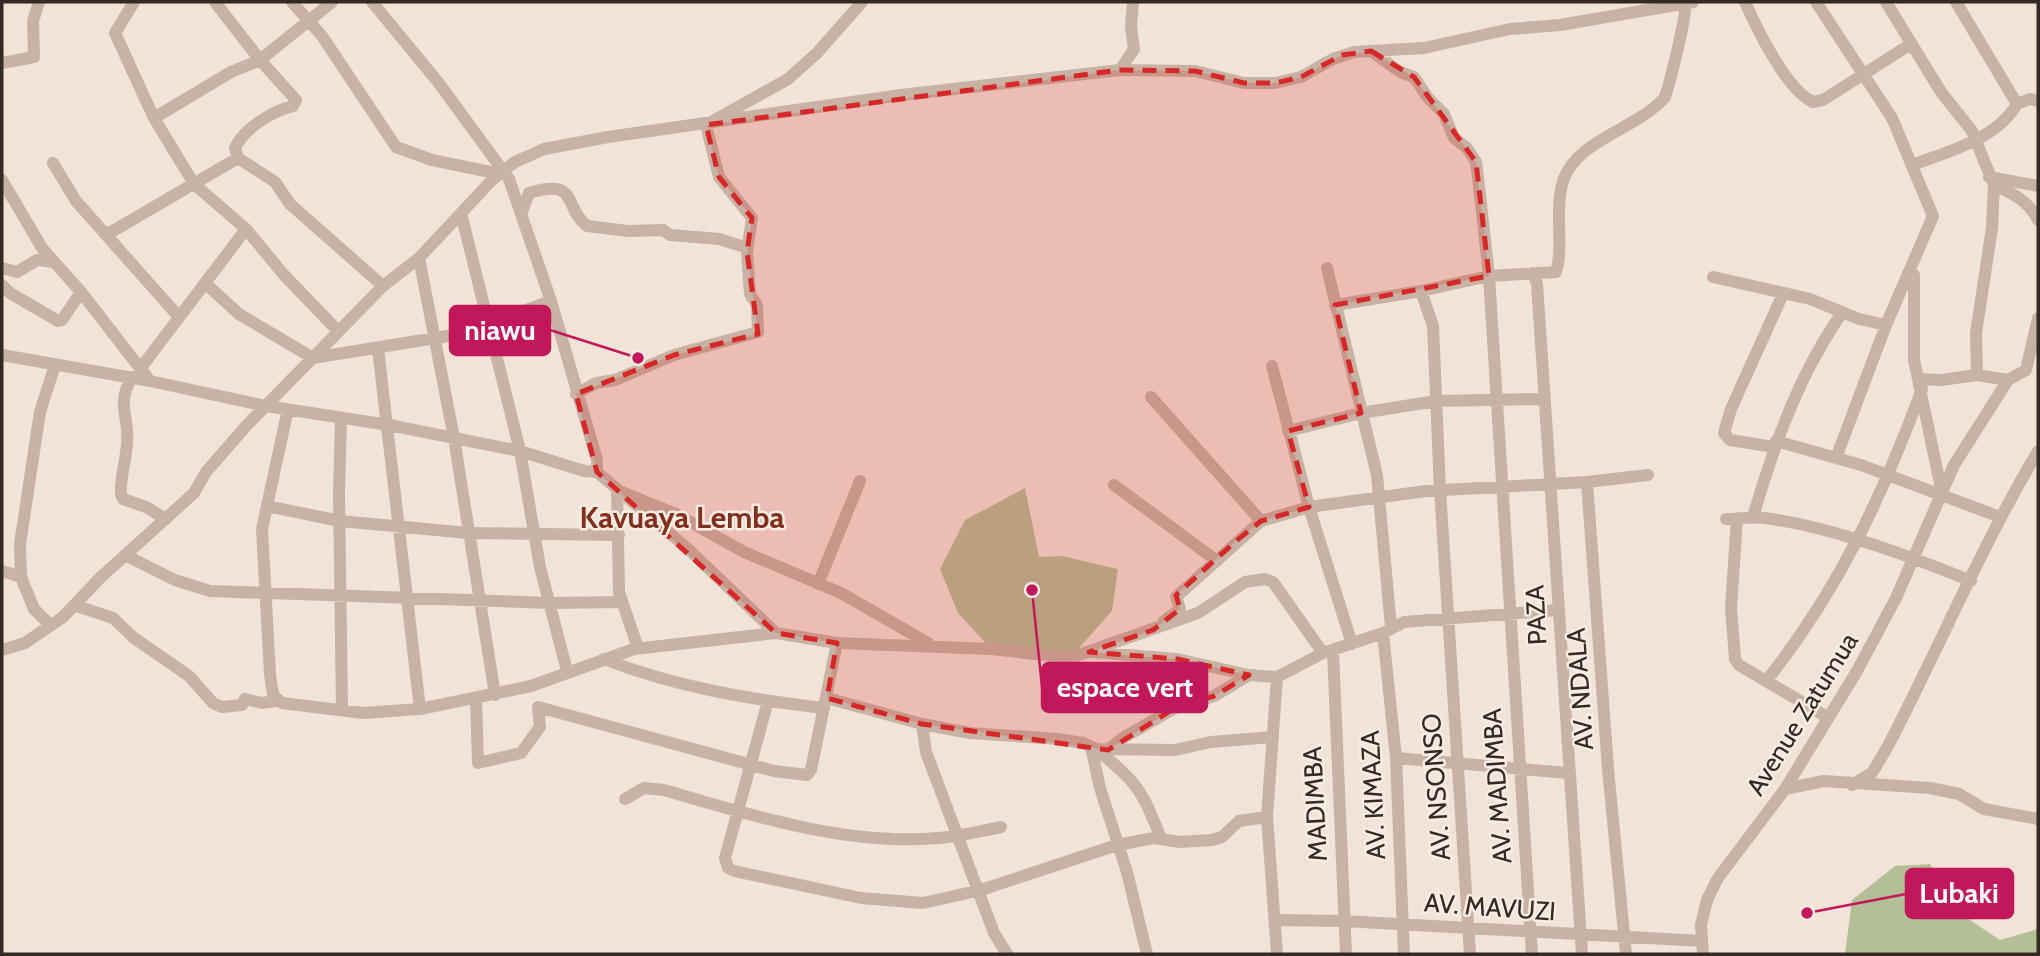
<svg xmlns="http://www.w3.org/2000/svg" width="2040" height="956" viewBox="0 0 2040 956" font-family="Cabin,sans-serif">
  <rect width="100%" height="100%" fill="#f1e3d7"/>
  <!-- green -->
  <path fill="#b5bf97" d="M1025 488 1039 557 1062 556 1118 569 1112 611 1070 658 991 649 958 613 940 569 965 520Z
    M1930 864 1958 912 2000 940 2038 929V954H1845L1852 900 1895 866Z"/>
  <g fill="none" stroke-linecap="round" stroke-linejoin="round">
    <!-- minor -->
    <path stroke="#c8b2a3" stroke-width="12" d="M134 2 115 33 154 118 194 184 246 229 284 275 338 331
      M215 2 260 60 296 100 293 106C273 111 244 128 235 148L238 158
      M292 2 322 36 396 147 432 160 500 174
      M372 2 438 82 509 179 551 301 597 460V472
      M1745 2C1757 29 1786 89 1813 102L1823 100 1911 44
      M1816 2 1892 118 1933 216 1886 325 1836 458
      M1886 2 1941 92 1972 131 1994 185 1992 228 1976 333 1977 375
      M1371 51 1400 72 1414 77 1428 98 1444 114 1454 138 1467 148 1476 162 1478 177 1489 276 1532 954
      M2 63 34 57 33 21 39 2
      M1120 70 1134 49 1131 27 1133 2
      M2017 104 2030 99 2038 101
      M154 118 231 72 260 60 332 2
      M53 163 76 201 179 317
      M1912 165C1947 152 1997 139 2017 104L1956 2
      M1989 177 2038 186
      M2 180 42 248 81 292 150 381
      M1994 185C2012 193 2029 201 2038 220
      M522 212 529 193C580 178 562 206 587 226L628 231 663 230 670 235 719 239 748 248
      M461 213 520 451 540 567 567 671
      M106 235 238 158 275 182 290 204 383 286
      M419 258 454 438 495 695
      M2 268 17 272 37 260 54 262
      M1327 268 1377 475 1391 627
      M1533 273 1537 284 1582 954
      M1914 275V360L1942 493
      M1713 277 1810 299 1859 319 1886 325
      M205 283 239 314 313 358 460 334 551 301
      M2 285 10 293 58 321 62 320 81 292
      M1421 291 1433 326 1440 490 1470 954
      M1335 305 1421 291 1489 276 1556 272C1564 247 1554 212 1563 181 1577 139 1638 129 1665 97 1670 82 1687 15 1685 5L1680 2
      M378 349 420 709
      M2 355 150 381 266 406 389 425 520 451 584 471 597 472 687 548 776 633
      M1272 366 1309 507 1352 644
      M140 369 246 229
      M132 377C115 406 130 416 127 443 126 461 120 477 121 494L123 499 146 507 166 519
      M1919 379 1941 380 1977 375 2008 380 2026 370 2038 318
      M576 394 596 383 615 380 674 355 758 332 757 305 750 294 747 252 752 218 719 177 706 125 788 79 817 53 862 2
      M1151 397 1261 521
      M288 409 262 529 270 674 273 695 282 703 363 713 420 709 531 686 634 649 776 633 837 643 991 649 1070 658 1198 613 1245 582 1265 579 1273 582 1323 653
      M341 418 339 494 342 710
      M1288 431 1361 413 1436 401 1544 399
      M1776 441 1861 465 2000 517
      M1774 447 1730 440 1724 433 1731 409 1783 294
      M1114 485 1217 561
      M267 506 340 521 468 533 619 535
      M1753 517C1774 445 1799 374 1842 313
      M1726 519C1739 519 1752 516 1764 518 1830 526 1910 556 1971 581
      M1737 519 1731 608 1735 659 1739 665 1827 717
      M125 555 175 580 210 591 549 603 620 602
      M2 571 21 577
      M818 584 860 481
      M74 605 113 618 134 638 189 676 213 703 222 707 242 705 245 699 262 703 276 701
      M1164 621 1180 609 1176 597 1261 521 1309 507 1426 491 1587 482
      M50 625 34 609 21 577 20 544 40 412 55 365
      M1383 633 1396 758 1404 954
      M638 648 619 592 617 490 676 514 744 552 841 593 928 643
      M2 650 25 643 63 617 101 577 194 493 206 472 247 425 383 286 419 258 492 180 515 162 544 149 608 137 901 95 1120 70 1195 71 1244 83H1275L1301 77 1333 59 1354 52 1424 48 1510 29 1560 25 1693 2
      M1333 651 1346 954
      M1092 652 1177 659 1249 675 1277 677 1323 653 1383 633 1404 622 1559 610
      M604 659C675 687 748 699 824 708
      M1277 677 1267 817 1277 954
      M1767 680C1839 589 1882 497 1922 389
      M827 698 922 724 970 733 1058 739 1083 743 1097 749 1175 750 1211 742 1273 737
      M476 699 478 763 521 753 540 727 538 707 774 771 807 775 811 770 837 643
      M768 701 725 858 728 868 734 871 861 898 923 903 981 890 1117 845 1154 838 1180 842 1212 840 1222 837 1239 821 1267 817
      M922 724 926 752 994 933 1007 954
      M1091 747 1100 788 1127 872 1147 954
      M1097 750C1138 783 1141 789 1161 838
      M1108 750 1121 739 1175 708 1214 696 1249 675
      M1396 758 1568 773
      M1852 785 1872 773 1888 746C1939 648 1982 545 2038 451
      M1785 789 1824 781 1930 788 1959 794 1984 809 2038 819
      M625 799 644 788 664 790C749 815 848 846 937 838 959 837 980 831 1001 827
      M1275 920 1344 921 1702 941
      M1626 954 1608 769 1587 482 1648 475
      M1703 954 1701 925 1707 900 1718 878 1785 789 1857 671 1896 598 1954 465 2008 380"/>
  </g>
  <!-- marked area -->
  <path fill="#d62828" fill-opacity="0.2" stroke="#d62828" stroke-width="5" stroke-dasharray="14 9" stroke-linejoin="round" d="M1371 51 1414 77 1476 162 1489 276 1335 305 1361 413 1288 431 1309 507 1261 521 1236 541 1176 595 1180 609 1153 630 1089 652 1177 659 1249 675 1214 696 1175 708 1108 750 922 724 827 698 837 643 776 633 597 472 576 394 674 355 758 334 747 252 752 218 719 177 706 125 1120 70 1195 71 1244 83H1275L1301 77 1342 55Z"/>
  <g text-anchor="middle" stroke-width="5" stroke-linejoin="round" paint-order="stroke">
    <!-- street labels -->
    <g font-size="26" fill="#332925" stroke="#f9ede3">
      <text transform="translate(1536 615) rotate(-93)" y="9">PAZA</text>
      <text transform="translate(1580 689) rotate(-94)" y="9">AV. NDALA</text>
      <text transform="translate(1802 714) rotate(-58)" y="9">Avenue Zatumua</text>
      <text transform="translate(1497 786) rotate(-94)" y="9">AV. MADIMBA</text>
      <text transform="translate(1436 787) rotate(-94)" y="9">AV. NSONSO</text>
      <text transform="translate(1373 795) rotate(-93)" y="9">AV. KIMAZA</text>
      <text transform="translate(1315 804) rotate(-93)" y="9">MADIMBA</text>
      <text transform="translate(1490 907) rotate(4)" y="9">AV. MAVUZI</text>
    </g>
    <!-- quarter labels -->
    <g font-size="30" font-weight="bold" fill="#832f1e" stroke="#f9ede3">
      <text x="682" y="528">Kavuaya Lemba</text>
    </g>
  </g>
  <!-- callouts -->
  <path fill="none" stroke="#c2185b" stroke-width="2.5" d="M638 358L550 330M1032 590L1042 687M1807 913L1906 894"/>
  <g fill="#c2185b" stroke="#f9ede3" stroke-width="2.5">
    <circle cx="638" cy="358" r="7"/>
    <circle cx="1032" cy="590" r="7"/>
    <circle cx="1807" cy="913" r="7"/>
  </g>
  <g fill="#c2185b" stroke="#c2185b" stroke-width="2.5">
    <rect x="450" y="306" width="100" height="49" rx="7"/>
    <rect x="1042" y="663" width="165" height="49" rx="7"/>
    <rect x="1906" y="869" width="107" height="49" rx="7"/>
  </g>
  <g font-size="28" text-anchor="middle" font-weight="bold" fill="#fff">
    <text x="500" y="340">niawu</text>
    <text x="1125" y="697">espace vert</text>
    <text x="1959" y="903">Lubaki</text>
  </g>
  <!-- border -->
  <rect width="2040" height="956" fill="none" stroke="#332925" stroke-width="7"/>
</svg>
